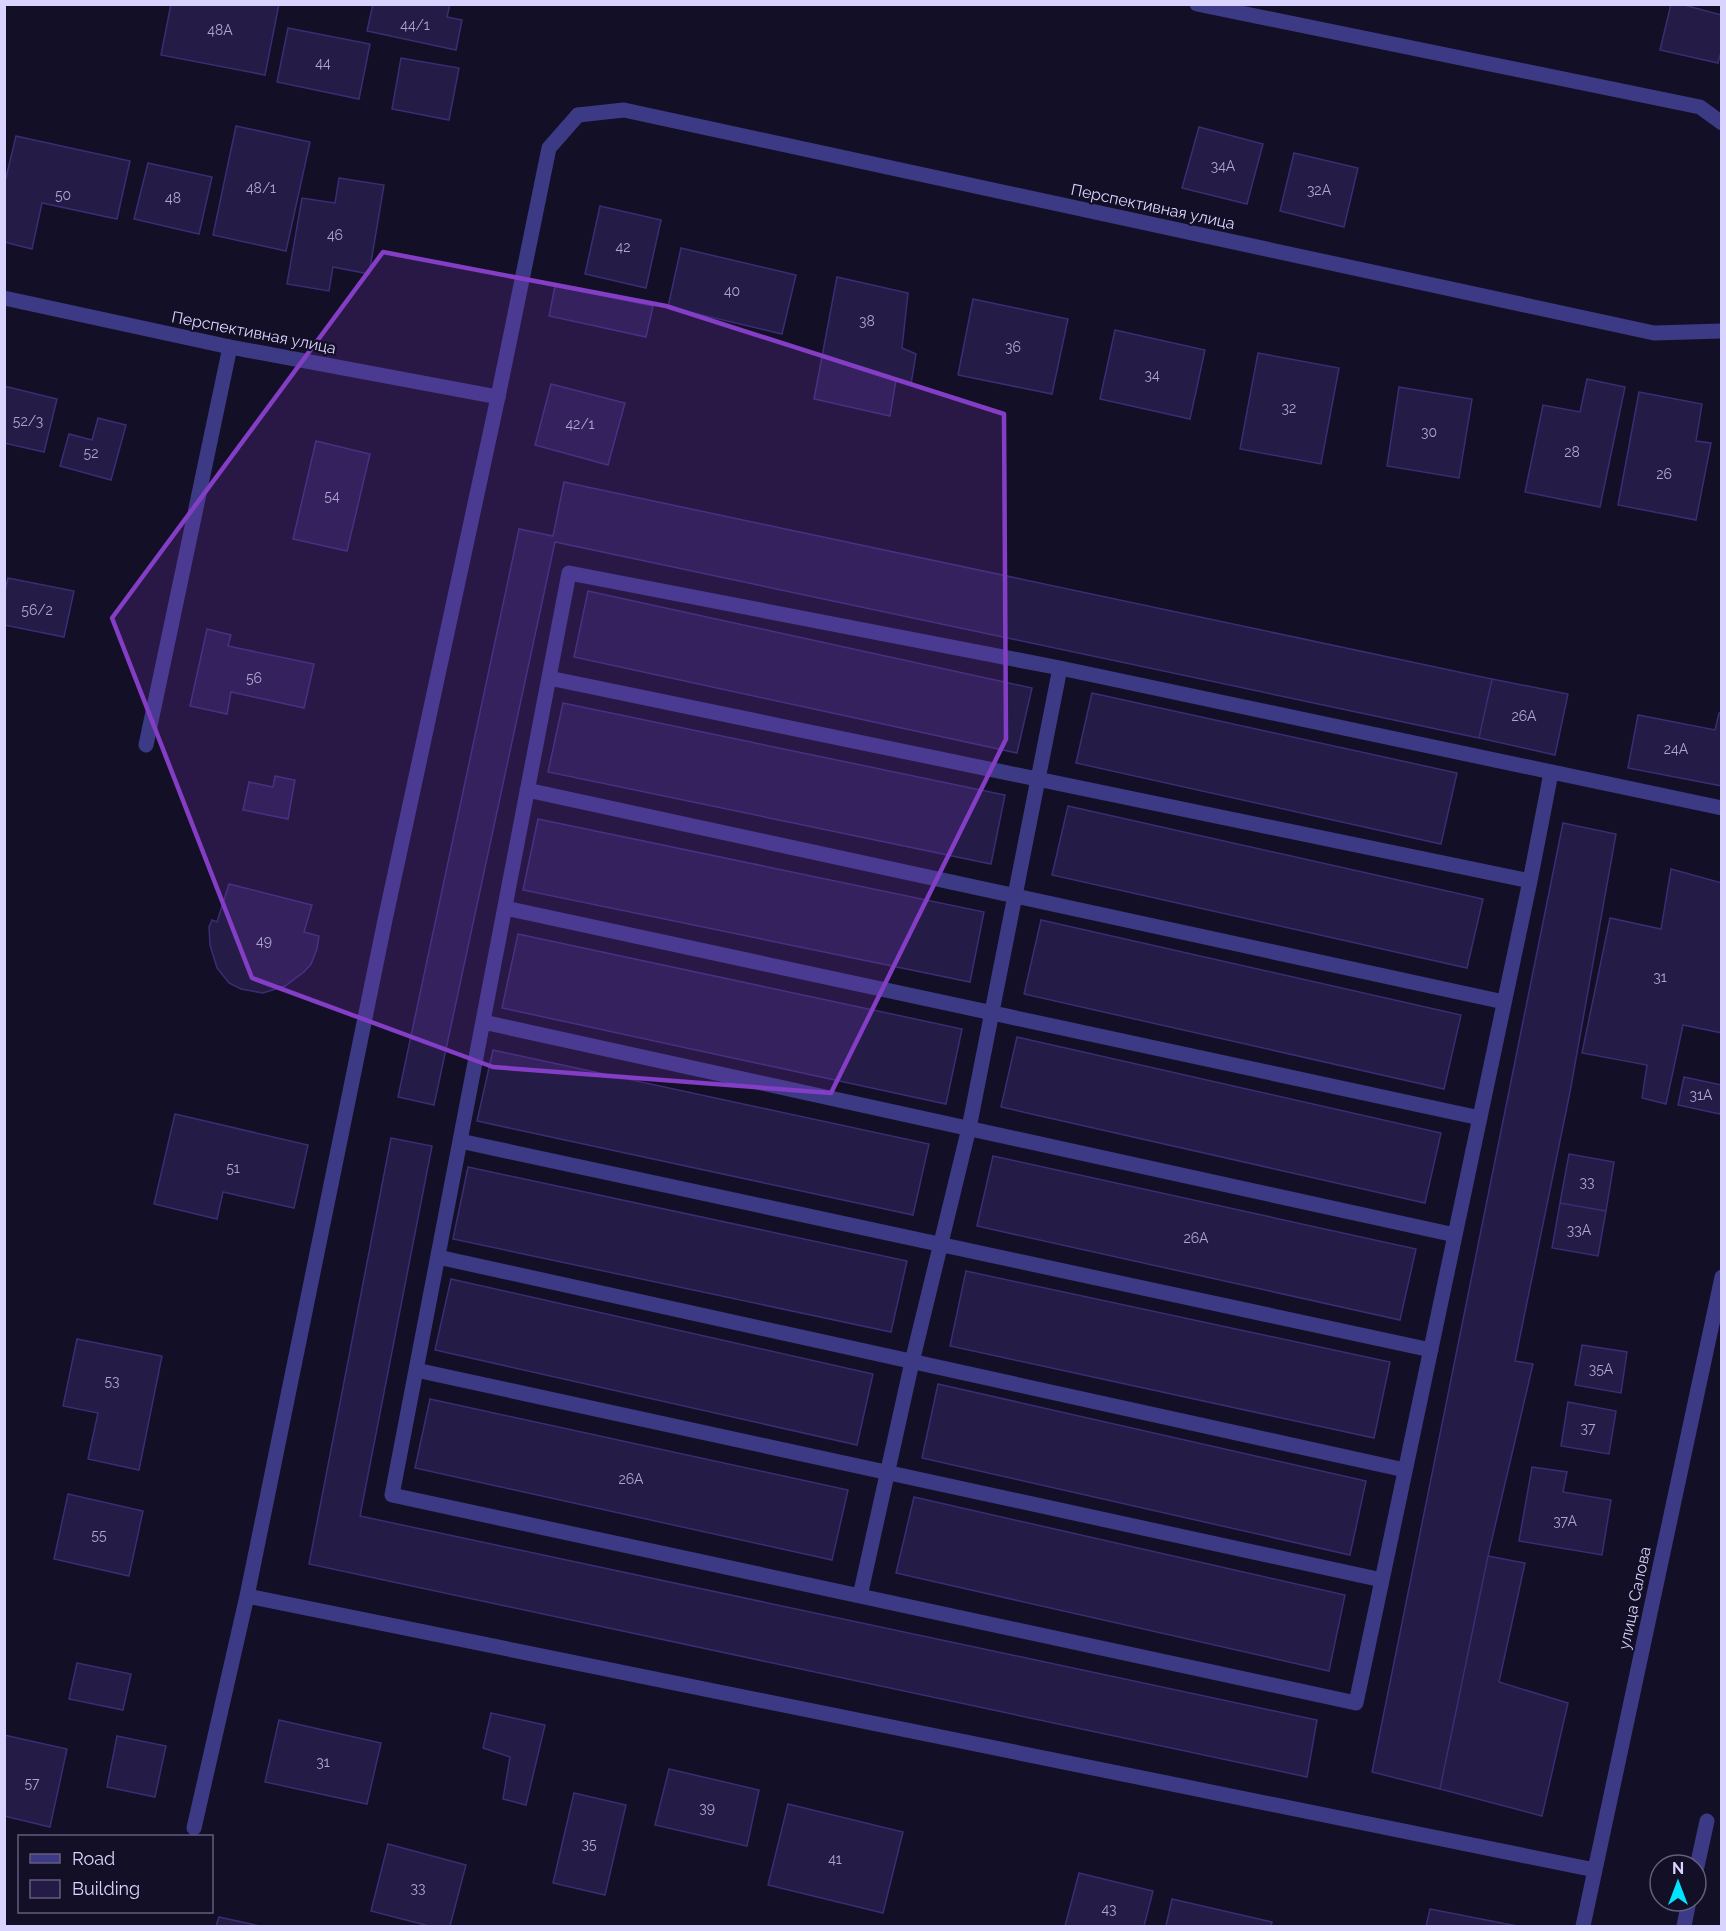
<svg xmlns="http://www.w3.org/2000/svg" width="1726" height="1931" viewBox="0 0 1726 1931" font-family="Raleway,sans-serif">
  <rect width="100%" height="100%" fill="#130f26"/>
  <!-- building -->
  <path fill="#241b47" stroke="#3b2d73" stroke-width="1.5" d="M171 4H279L265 75 161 55Z
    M373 4H450L447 17 462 20 456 50 367 31Z
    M1671 4H1680L1722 15V48L1718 63 1660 50Z
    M288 28 370 44 359 99 277 82Z
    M401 58 459 68 449 120 392 109Z
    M236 126 310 142 286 251 213 235Z
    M1199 127 1263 144 1247 204 1182 188Z
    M16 136 130 161 117 219 42 203 32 249 4 242V186Z
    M1294 153 1358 168 1344 227 1280 211Z
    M148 163 212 177 199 234 134 219Z
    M339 178 384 185 369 274 333 267 329 291 287 284 302 198 335 203Z
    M600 206 661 220 646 288 585 274Z
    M681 248 796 275 782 334 668 307Z
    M837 277 908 293 902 348 916 354 911 384 896 380 890 416 814 399Z
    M555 286 653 306 646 337 549 316Z
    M973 299 1068 319 1052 394 958 375Z
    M1115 330 1205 350 1190 419 1100 399Z
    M1258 353 1339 368 1321 464 1240 449Z
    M1587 379 1625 387 1600 507 1525 492 1543 405 1580 412Z
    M551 384 625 403 608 465 535 445Z
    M4 386 57 399 44 452 4 443Z
    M1399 387 1472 399 1459 478 1387 466Z
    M1639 392 1702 404 1696 441 1711 443 1696 520 1618 505Z
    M98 418 126 425 111 480 60 466 69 434 92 440Z
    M316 441 370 454 347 551 293 539Z
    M564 482 1492 679 1479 738 555 542 434 1105 398 1097 519 529 553 536Z
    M8 578 74 591 64 637 4 625V595Z
    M588 591 1032 688 1017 753 574 657Z
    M207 629 231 635 228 646 314 664 304 708 231 692 227 714 190 706Z
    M1492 679 1568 694 1555 755 1479 738Z
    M1092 693 1457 773 1441 844 1076 763Z
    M563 703 1005 795 991 864 548 772Z
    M1719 713H1722V786L1628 768 1638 715 1715 730Z
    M275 776 295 780 288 819 243 810 249 782 273 787Z
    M1068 806 1483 899 1467 968 1052 875Z
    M538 819 984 912 970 982 523 890Z
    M1563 823 1616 834 1570 1092 1515 1361 1533 1364 1488 1556 1440 1789 1372 1772Z
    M1671 869 1722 883V1033L1683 1025 1666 1104 1642 1098 1647 1065 1582 1053 1610 918 1661 929Z
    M229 884 312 905 304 932 319 936 317 949 311 964 304 972 285 986 263 993 241 989 229 983 217 968 210 945 209 927 212 920 217 922Z
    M1041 920 1461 1015 1444 1089 1024 994Z
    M518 934 962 1029 946 1104 502 1008Z
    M1017 1037 1441 1133 1425 1203 1001 1107Z
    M493 1050 929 1144 913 1215 477 1121Z
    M1684 1077 1722 1085V1106L1720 1114 1678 1105Z
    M175 1114 308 1145 294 1208 223 1192 217 1219 154 1204Z
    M391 1138 432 1146 360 1516 1317 1720 1307 1777 309 1564Z
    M1569 1154 1614 1162 1606 1211 1560 1203Z
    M993 1156 1416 1249 1400 1320 977 1226Z
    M468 1167 907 1261 891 1332 453 1239Z
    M1560 1203 1606 1211 1598 1256 1552 1248Z
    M966 1271 1390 1362 1374 1438 950 1346Z
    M451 1279 873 1374 857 1445 435 1350Z
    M77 1339 162 1356 139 1470 88 1459 98 1413 63 1406Z
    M1582 1345 1627 1352 1621 1393 1575 1385Z
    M938 1384 1366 1481 1350 1555 922 1458Z
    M430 1399 848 1490 832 1560 415 1468Z
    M1568 1402 1616 1411 1609 1454 1561 1446Z
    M1532 1467 1567 1472 1563 1492 1611 1500 1602 1555 1519 1541Z
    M68 1494 143 1511 129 1576 54 1559Z
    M914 1497 1345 1595 1329 1671 896 1573Z
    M1488 1556 1525 1563 1499 1682 1568 1703 1542 1816 1440 1789Z
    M77 1663 131 1674 123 1710 69 1699Z
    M491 1713 545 1725 526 1805 503 1799 510 1757 483 1748Z
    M279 1720 381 1743 367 1804 265 1782Z
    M4 1735 67 1749 50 1827 4 1816Z
    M117 1736 166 1746 155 1797 107 1787Z
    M669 1769 759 1790 747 1846 655 1825Z
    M574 1793 626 1805 605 1895 553 1883Z
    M788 1804 903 1832 883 1913 768 1885Z
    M388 1844 466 1865 450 1926H429L371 1911Z
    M1079 1873 1153 1891 1144 1926H1065Z
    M1172 1899 1272 1922 1271 1926H1166Z
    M1430 1909 1517 1926H1426Z
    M219 1917 260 1926H216Z"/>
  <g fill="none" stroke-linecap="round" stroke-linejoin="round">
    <!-- lane -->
    <path stroke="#3d3a85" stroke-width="15" d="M498 397 549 148 578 115
      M549 678 1530 881
      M146 745 230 347
      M1551 773 1530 881 1356 1703 392 1495 569 573 1060 668 1722 808
      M527 790 1504 1002
      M505 908 1480 1118
      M483 1022 1455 1235
      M460 1141 1431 1350
      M438 1257 1405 1470
      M416 1370 1382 1580
      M860 1596 912 1362 969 1128 1060 668"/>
    <!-- street -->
    <path stroke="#3d3a85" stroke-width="15" d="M1197 4 1700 107 1722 123
      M578 115 624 110 1654 333 1722 331
      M4 298 230 347 498 397 385 920 247 1596 194 1828
      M247 1596 1595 1870
      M1696 1871 1707 1821
      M1583 1926 1722 1277
      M1684 1926 1689 1901"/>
  </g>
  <!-- marked area -->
  <path fill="#843dc5" fill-opacity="0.2" stroke="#843dc5" stroke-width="4.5" stroke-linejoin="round" d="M383 252 666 306 1004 414 1006 739 831 1093 493 1067 252 978 112 618Z"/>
  <g text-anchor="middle" stroke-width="4.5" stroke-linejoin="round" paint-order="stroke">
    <!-- number labels -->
    <g font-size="14" fill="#aca6d1">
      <text x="415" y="30">44/1</text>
      <text x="220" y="35">48А</text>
      <text x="323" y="68">44</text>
      <text x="1223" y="171">34А</text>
      <text x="261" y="193">48/1</text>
      <text x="1319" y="195">32А</text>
      <text x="63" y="200">50</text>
      <text x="173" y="203">48</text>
      <text x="335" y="240">46</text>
      <text x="623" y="252">42</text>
      <text x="732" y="296">40</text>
      <text x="867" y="326">38</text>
      <text x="1013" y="352">36</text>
      <text x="1152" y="380">34</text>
      <text x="1289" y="413">32</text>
      <text x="28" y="426">52/3</text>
      <text x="580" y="429">42/1</text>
      <text x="1429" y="437">30</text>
      <text x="1572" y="457">28</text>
      <text x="91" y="458">52</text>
      <text x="1664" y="479">26</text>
      <text x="332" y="501">54</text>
      <text x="37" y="615">56/2</text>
      <text x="254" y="683">56</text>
      <text x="1524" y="721">26А</text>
      <text x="1676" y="754">24А</text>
      <text x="264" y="946">49</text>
      <text x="1660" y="982">31</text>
      <text x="1701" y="1100">31А</text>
      <text x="233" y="1173">51</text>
      <text x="1587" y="1187">33</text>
      <text x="1579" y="1235">33А</text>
      <text x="1196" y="1243">26А</text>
      <text x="1601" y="1374">35А</text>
      <text x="112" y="1386">53</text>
      <text x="1588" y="1433">37</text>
      <text x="631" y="1484">26А</text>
      <text x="1565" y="1526">37А</text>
      <text x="99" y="1540">55</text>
      <text x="323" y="1767">31</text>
      <text x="32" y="1788">57</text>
      <text x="707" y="1813">39</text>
      <text x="589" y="1849">35</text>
      <text x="835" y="1864">41</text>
      <text x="418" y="1893">33</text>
      <text x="1109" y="1914">43</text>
    </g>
    <!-- street labels -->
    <g font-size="16" fill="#d9d4ff" stroke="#130f26">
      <text transform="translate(1153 206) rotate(12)" y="6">Перспективная улица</text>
      <text transform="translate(254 332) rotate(11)" y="6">Перспективная улица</text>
      <text transform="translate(1634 1598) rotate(-78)" y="6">улица Салова</text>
    </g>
  </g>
  <!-- border -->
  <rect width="1726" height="1931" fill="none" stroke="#d9d4ff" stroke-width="12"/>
  <!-- legend -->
  <rect x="18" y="1835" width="195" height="78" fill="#130f26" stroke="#625e7d" stroke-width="1.5"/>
  <rect x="30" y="1854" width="30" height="9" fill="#3d3a85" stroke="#625e7d" stroke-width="1.5"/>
  <text x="72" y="1865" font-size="18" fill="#d9d4ff">Road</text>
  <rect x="30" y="1880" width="30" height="18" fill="#241b47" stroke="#625e7d" stroke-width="1.5"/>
  <text x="72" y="1895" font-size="18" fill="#d9d4ff">Building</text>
  <!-- north arrow -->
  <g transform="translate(1678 1883)"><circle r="28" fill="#130f26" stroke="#625e7d" stroke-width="1.5"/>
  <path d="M0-4.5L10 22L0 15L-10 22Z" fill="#00e5ff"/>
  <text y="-9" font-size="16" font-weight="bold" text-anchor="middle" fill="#d9d4ff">N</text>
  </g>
</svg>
